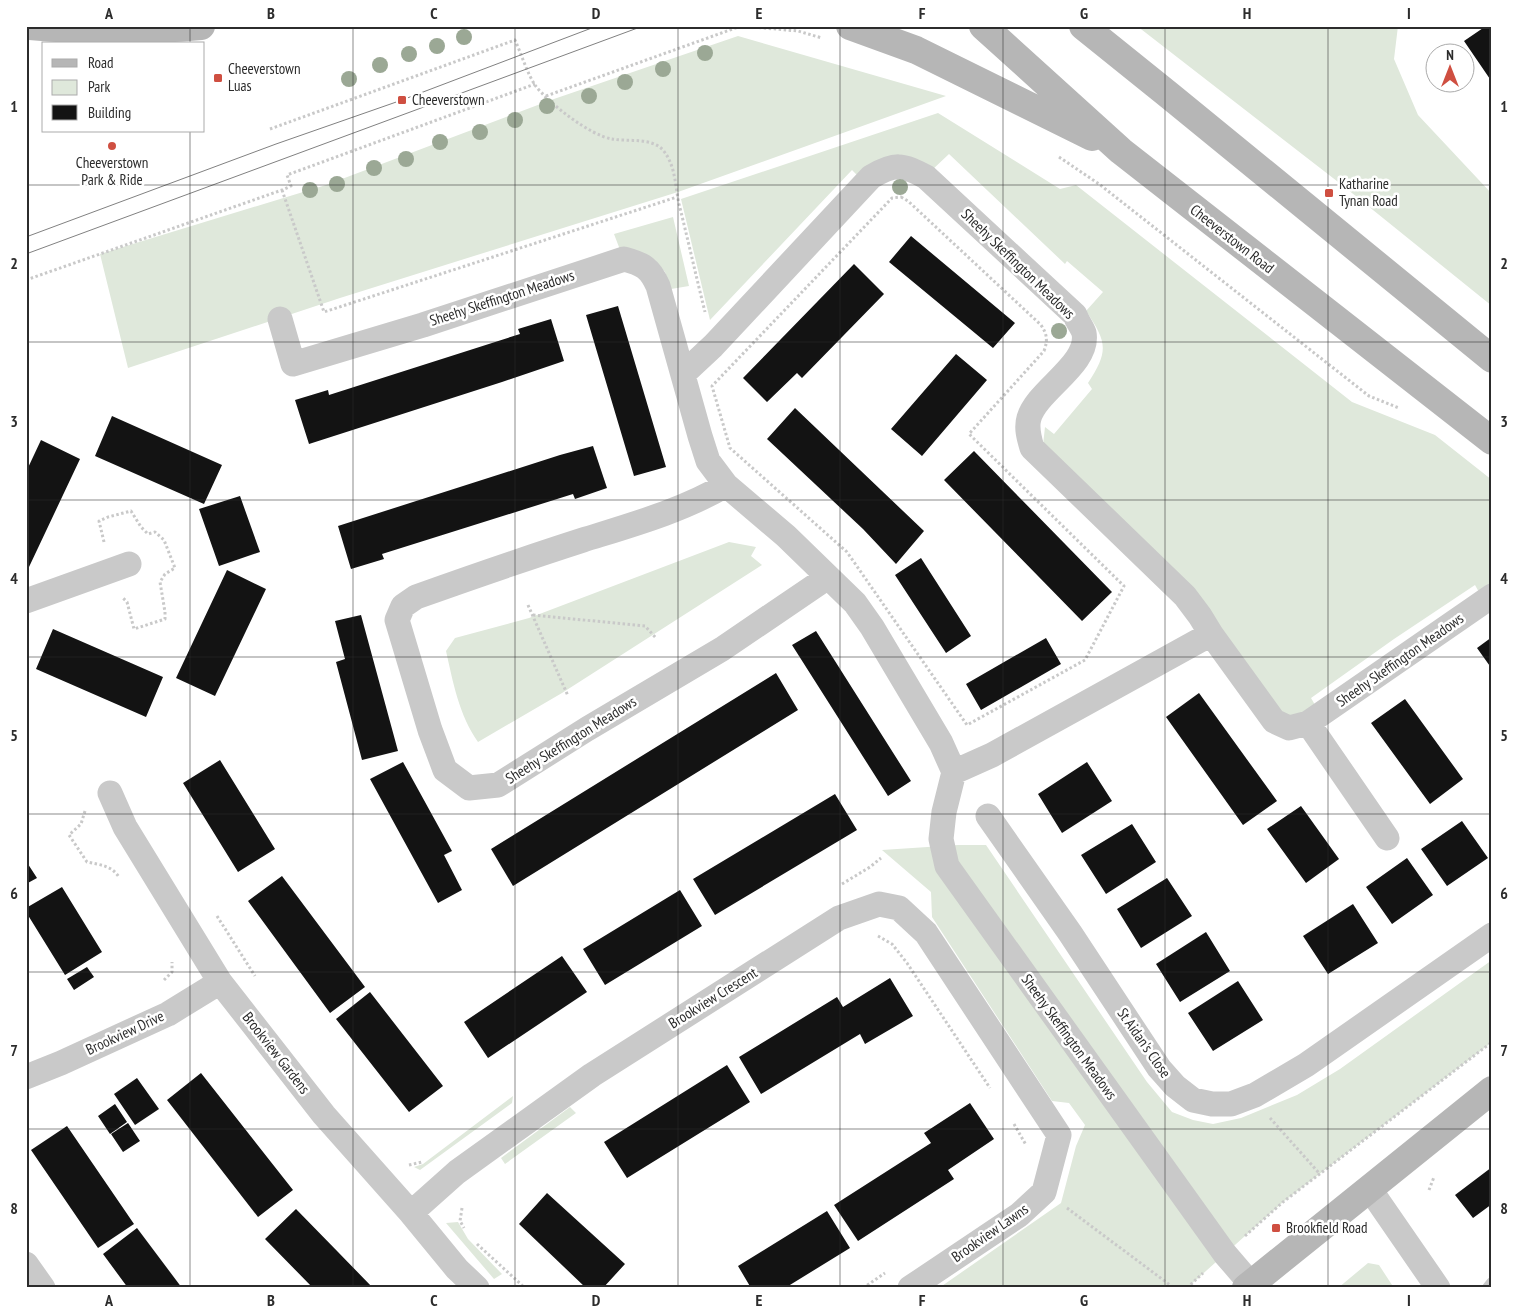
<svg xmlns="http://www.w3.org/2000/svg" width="1518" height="1314" viewBox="0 0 1518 1314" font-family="'PT Sans Narrow',sans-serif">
  <rect width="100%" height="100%" fill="#fff"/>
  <!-- green -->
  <path fill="#dfe8db" d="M1137 26H1398L1394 59 1418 115 1492 194V306L1342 185Z
    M738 36 946 96 678 192 340 298 128 368 100 254 326 185 551 100Z
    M938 113 1060 189 1076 185 1352 402 1435 435 1492 480V589L1480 594 1475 585 1394 639 1311 698 1318 710 1291 717 1277 709 1043 445 1045 427 1054 434 1092 389 1088 383C1109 351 1107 342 1086 311L1103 292 1067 261 1065 264 949 154 931 171 861 179 852 170 710 320 681 199Z
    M673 217 689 286 671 289 665 272 655 260 622 255 614 234Z
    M729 542 756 547 751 556 762 565 562 693 478 742C459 715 453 682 446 651L455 638 529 618Z
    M958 845H986L1147 1082 1172 1112 1193 1120 1213 1124 1241 1118 1297 1095 1340 1069 1492 960V1042L1283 1202 1187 1288H939L1061 1203 1076 1146 1085 1125 1069 1103 1052 1101 932 917 931 892 882 850Z
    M513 1096 512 1103 420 1170 414 1167 423 1164Z
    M570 1107 576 1113 505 1164 501 1158Z
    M458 1222 468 1239 502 1274 494 1279 446 1223Z
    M1368 1263 1379 1265 1394 1288H1338Z"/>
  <!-- building -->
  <path fill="#131313" d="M1486 26H1492V82L1464 41Z
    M911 236 1015 323 993 348 889 262Z
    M854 264 884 294 802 378 797 373 767 402 743 378Z
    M618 306 666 467 634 476 586 315Z
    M551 319 564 361 502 382 309 444 295 400 328 390 329 395 520 334 518 329Z
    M956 354 987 380 922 456 891 429Z
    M795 408 924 531 896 564 863 529 767 439Z
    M112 416 222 465 204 504 95 456Z
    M41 440 80 459 29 567 26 565V472Z
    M593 446 607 488 575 499 573 494 382 554 384 559 351 569 338 526 560 455Z
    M974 451 1112 592 1082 621 944 480Z
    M240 496 260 552 219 566 199 509Z
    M921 558 971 636 946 653 895 575Z
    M227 570 266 589 215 696 176 678Z
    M361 615 398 751 362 760 336 662 345 659 335 621Z
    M53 629 163 677 146 717 36 669Z
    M816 631 911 781 888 796 792 645Z
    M1492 637V669L1477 648Z
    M1046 638 1061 664 981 710 966 684Z
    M776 673 798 710 513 886 491 849Z
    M1199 693 1277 801 1243 825 1166 717Z
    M1405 699 1463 779 1430 804 1371 723Z
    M220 760 275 849 238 872 183 783Z
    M403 762 452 851 444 855 462 890 438 903 370 779Z
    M1087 762 1112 801 1062 833 1038 794Z
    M835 794 857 830 715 915 693 879Z
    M1301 806 1339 859 1306 883 1267 829Z
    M1462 821 1488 858 1447 886 1421 849Z
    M1132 824 1156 862 1106 894 1081 855Z
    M1407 858 1433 895 1392 924 1366 887Z
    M26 861 37 878 26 884Z
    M282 876 365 987 330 1013 248 901Z
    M1167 878 1192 916 1141 948 1117 909Z
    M62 887 102 952 65 975 26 912V908Z
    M680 890 702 926 605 985 583 949Z
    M1353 904 1378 943 1328 974 1303 936Z
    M1206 932 1230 971 1180 1002 1156 964Z
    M562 956 587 992 488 1058 464 1022Z
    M87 967 94 977 74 990 67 979Z
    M890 978 913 1016 865 1044 860 1034 761 1094 739 1057 837 997 843 1007Z
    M1238 981 1263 1020 1213 1051 1188 1013Z
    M370 992 443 1086 409 1112 336 1019Z
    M727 1065 750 1102 627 1178 604 1142Z
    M201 1073 293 1190 258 1217 167 1100Z
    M137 1078 159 1109 135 1125 114 1094Z
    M970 1103 994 1139 948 1170 954 1179 858 1241 834 1205 931 1143 924 1133Z
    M115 1104 127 1122 110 1134 98 1116Z
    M128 1123 140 1141 123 1152 111 1134Z
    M67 1126 134 1224 98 1248 31 1150Z
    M1492 1167V1204L1473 1218 1455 1195Z
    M547 1193 625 1264 603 1288H586L519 1224Z
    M296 1209 338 1252 373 1288H313L265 1239Z
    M827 1211 850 1248 785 1288H751L738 1266Z
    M137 1228 182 1288H128L103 1254Z"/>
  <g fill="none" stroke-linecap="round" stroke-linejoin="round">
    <!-- path -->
    <path stroke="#c9c9c9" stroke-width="3" stroke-dasharray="2.5 2.5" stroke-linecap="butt" d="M546 96 741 26 798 31 822 38
      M270 129 515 40C521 53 527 73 535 85 548 103 591 136 612 139 628 142 651 137 663 150 676 166 675 186 679 204 688 240 696 276 705 312
      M1059 157 1099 184 1369 396 1399 408
      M282 190 324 312 677 197
      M901 197 908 201 1041 325C1047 334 1048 340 1044 351L969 434 1124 586 1085 660 967 725 847 552 730 448 712 386 892 198Z
      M26 280 282 190 291 186 287 175 535 84
      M104 542 99 521 108 517 131 511 141 527 148 534 155 532 164 540 175 568 165 574 160 582 165 612V619L134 629 127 602 123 598
      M528 605 568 696
      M533 615 645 626 656 638
      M85 811 81 824 69 835 87 862C100 865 111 865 119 877
      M842 884 870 867 881 858
      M217 916 255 976
      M878 936 892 944 907 963 990 1088
      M164 980 172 972V962
      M1270 1118 1319 1173
      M1014 1124 1026 1145
      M409 1165 422 1162
      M1429 1190 1434 1177
      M462 1208 460 1221 464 1228
      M1067 1208 1174 1288
      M1245 1236 1283 1202 1492 1042
      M477 1244 525 1288
      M863 1288 885 1273
      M1187 1288 1203 1273"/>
    <!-- lane -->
    <path stroke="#c9c9c9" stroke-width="12" d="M1488 1288 1492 1283"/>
    <!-- street -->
    <path stroke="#c9c9c9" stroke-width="25" d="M280 319 293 364 423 325 624 259C643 264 650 268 658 286L700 436 708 461 726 485 786 536 855 603 872 627 941 743 954 772 944 812 941 839 947 866 1225 1254 1250 1283
      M683 374 713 346 871 177C895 163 902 164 926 177L1075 315C1077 321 1082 327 1084 333 1090 364 1037 390 1029 418 1026 428 1029 438 1032 448L1185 596 1200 616 1211 634 992 755 954 772
      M726 485C682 511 631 525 583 540 527 558 472 577 416 597L403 606 397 620 430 730 445 770 469 788 498 785 587 729 722 649 828 577
      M26 601 129 564
      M1211 634 1274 721 1289 728 1308 723 1492 596
      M1308 723 1387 838
      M110 793 125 827 220 982 324 1115 411 1213 457 1269 477 1288
      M988 816 1070 933 1159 1068 1175 1086 1193 1100 1212 1104H1231L1255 1095 1306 1065 1492 935
      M26 1077 61 1063 168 1014 220 982
      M1369 1188 1438 1288
      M411 1213 457 1172 592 1075 839 918 879 904 899 908 926 933 1059 1135 1044 1192 1019 1215 910 1288
      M26 1264 43 1288"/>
    <!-- secondary -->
    <path stroke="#b6b6b6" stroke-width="28" d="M30 26C87 31 144 31 201 26
      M850 26 916 50 1092 137
      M983 26 1121 151 1492 441
      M1083 26 1170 96 1492 359
      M1246 1288 1492 1090"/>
    <!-- tram -->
    <path stroke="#818181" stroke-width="1" d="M26 237 276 144 402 100 597 26
      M26 254 643 26"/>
  </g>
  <!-- trees -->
  <g fill="#9ba895">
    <circle cx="464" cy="37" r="8"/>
    <circle cx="437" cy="46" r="8"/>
    <circle cx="705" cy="53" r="8"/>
    <circle cx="409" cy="54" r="8"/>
    <circle cx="380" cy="65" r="8"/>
    <circle cx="663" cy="69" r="8"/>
    <circle cx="349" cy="79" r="8"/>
    <circle cx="625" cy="82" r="8"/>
    <circle cx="589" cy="96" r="8"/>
    <circle cx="547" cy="106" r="8"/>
    <circle cx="515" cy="120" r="8"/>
    <circle cx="480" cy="132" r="8"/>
    <circle cx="440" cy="142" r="8"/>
    <circle cx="406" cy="159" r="8"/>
    <circle cx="374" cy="168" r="8"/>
    <circle cx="337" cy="184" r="8"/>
    <circle cx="900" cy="187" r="8"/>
    <circle cx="310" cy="190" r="8"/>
    <circle cx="1059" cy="331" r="8"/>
  </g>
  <!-- grid -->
  <path fill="none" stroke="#2c2c2c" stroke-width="1" stroke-opacity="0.55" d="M190 26V44M353 26V1288M515 26V1288M678 26V1288M840 26V1288M1003 26V1288M1165 26V1288M1328 26V1288M190 131V1288M26 185H1492M26 342H1492M26 500H1492M26 657H1492M26 814H1492M26 972H1492M26 1129H1492"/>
  <!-- markers -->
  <g fill="#cf4f41" stroke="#fff" stroke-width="2">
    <rect x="213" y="73" width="10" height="10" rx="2.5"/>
    <rect x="397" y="95" width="10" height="10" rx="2.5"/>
    <circle cx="112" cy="146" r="5"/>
    <rect x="1324" y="188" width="10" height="10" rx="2.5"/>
    <rect x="1271" y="1223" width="10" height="10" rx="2.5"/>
  </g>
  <g text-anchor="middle" stroke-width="5" stroke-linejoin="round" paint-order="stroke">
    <!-- poi labels -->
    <g font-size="15" fill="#2c2c2c" stroke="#fff" text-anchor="start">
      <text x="228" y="74">Cheeverstown<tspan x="228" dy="17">Luas</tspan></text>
      <text x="412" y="105">Cheeverstown</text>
      <text x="112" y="168" text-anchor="middle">Cheeverstown<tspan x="112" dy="17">Park &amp; Ride</tspan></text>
      <text x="1339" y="189">Katharine<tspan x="1339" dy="17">Tynan Road</tspan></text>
      <text x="1286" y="1233">Brookfield Road</text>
    </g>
    <!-- street labels -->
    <g font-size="15" fill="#2c2c2c" stroke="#fff">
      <text transform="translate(1232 239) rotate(38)" y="5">Cheeverstown Road</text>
      <text transform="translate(1018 264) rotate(44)" y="5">Sheehy Skeffington Meadows</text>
      <text transform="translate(502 298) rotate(-18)" y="5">Sheehy Skeffington Meadows</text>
      <text transform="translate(1400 660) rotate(-35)" y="5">Sheehy Skeffington Meadows</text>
      <text transform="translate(571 740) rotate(-32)" y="5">Sheehy Skeffington Meadows</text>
      <text transform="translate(713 998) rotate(-32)" y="5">Brookview Crescent</text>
      <text transform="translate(125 1033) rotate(-25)" y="5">Brookview Drive</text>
      <text transform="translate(1069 1037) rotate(54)" y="5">Sheehy Skeffington Meadows</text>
      <text transform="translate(1144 1043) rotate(55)" y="5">St Aidan's Close</text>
      <text transform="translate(276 1053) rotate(52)" y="5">Brookview Gardens</text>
      <text transform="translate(990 1233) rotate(-35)" y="5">Brookview Lawns</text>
    </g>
  </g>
  <!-- border -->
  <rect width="1518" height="1314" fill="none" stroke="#ffffff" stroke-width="55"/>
  <!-- legend -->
  <rect x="42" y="42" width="162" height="90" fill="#ffffff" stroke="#ababab"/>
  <rect x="52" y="59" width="25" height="8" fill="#b6b6b6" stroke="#ababab"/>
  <text x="88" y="68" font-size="15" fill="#2c2c2c">Road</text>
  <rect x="52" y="80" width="25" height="15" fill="#dfe8db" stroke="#ababab"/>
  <text x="88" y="92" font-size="15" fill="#2c2c2c">Park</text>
  <rect x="52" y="105" width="25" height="15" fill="#131313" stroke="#ababab"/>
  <text x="88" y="118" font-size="15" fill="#2c2c2c">Building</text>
  <!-- north arrow -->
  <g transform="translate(1450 68)"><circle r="24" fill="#ffffff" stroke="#ababab"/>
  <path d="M0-4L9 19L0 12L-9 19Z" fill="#cf4f41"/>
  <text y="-8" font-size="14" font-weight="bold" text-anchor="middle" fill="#2c2c2c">N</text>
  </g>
  <rect x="28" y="28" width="1462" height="1258" fill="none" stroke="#2c2c2c" stroke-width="2"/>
  <g font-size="16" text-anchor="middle" font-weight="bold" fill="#2c2c2c">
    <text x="109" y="19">A</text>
    <text x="271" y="19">B</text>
    <text x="434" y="19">C</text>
    <text x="596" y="19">D</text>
    <text x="759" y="19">E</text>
    <text x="922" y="19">F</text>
    <text x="1084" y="19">G</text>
    <text x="1247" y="19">H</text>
    <text x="1409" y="19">I</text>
    <text x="14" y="112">1</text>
    <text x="1504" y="112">1</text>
    <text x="14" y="269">2</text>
    <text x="1504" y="269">2</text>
    <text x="14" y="427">3</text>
    <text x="1504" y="427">3</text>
    <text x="14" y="584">4</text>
    <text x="1504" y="584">4</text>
    <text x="14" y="741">5</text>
    <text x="1504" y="741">5</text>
    <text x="14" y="899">6</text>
    <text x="1504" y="899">6</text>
    <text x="14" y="1056">7</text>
    <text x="1504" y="1056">7</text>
    <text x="14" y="1214">8</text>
    <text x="1504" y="1214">8</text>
    <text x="109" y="1306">A</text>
    <text x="271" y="1306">B</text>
    <text x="434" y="1306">C</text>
    <text x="596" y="1306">D</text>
    <text x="759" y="1306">E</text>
    <text x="922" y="1306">F</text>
    <text x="1084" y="1306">G</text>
    <text x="1247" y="1306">H</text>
    <text x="1409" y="1306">I</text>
  </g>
</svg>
